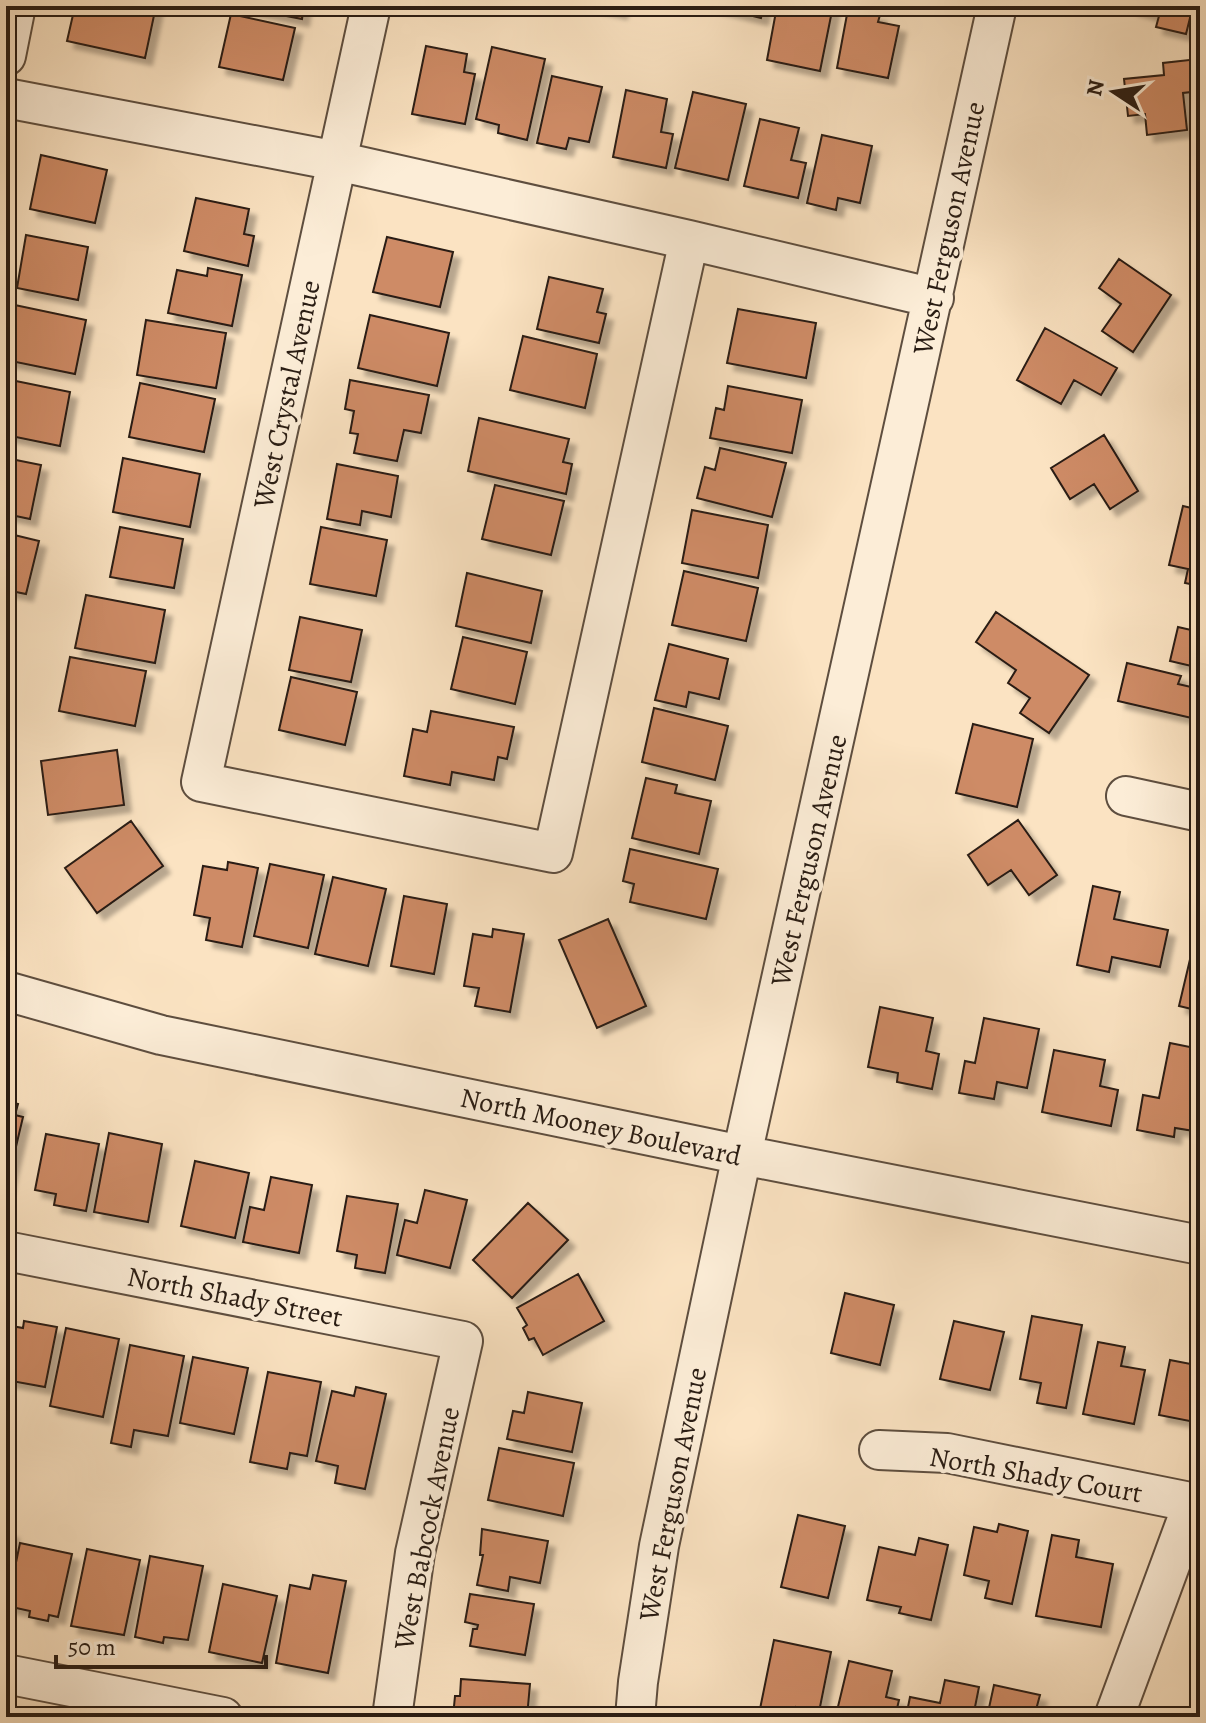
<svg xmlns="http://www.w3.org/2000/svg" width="1206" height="1723" viewBox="0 0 1206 1723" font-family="Alegreya,serif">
  <defs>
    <filter id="shadow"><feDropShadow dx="7" dy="7" stdDeviation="2" flood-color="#0004"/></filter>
  </defs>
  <rect width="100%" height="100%" fill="#fbe3c2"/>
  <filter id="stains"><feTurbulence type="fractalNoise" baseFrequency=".0025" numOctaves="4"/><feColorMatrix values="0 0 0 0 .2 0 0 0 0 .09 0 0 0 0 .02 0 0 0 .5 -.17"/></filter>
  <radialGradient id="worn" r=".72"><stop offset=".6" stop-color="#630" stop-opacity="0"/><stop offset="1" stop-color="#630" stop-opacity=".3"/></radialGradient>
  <!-- building -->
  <path fill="#ce8b66" stroke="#291c13" stroke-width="2" filter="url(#shadow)" d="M75 6H156L145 58 67 41Z
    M235 6H304L302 19Z
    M594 6H621L620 12Z
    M712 6H764L761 18Z
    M777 6H833L820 71 767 60Z
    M1131 6H1193L1186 34 1156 27 1159 16 1131 8Z
    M848 9 880 15 878 22 899 26 888 78 837 68Z
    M231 14 295 28 283 80 219 67Z
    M426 46 467 54 464 72 475 74 465 124 412 114Z
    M492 47 545 59 527 140 498 133 499 125 476 119Z
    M1198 59 1200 91 1183 93 1187 130 1147 135 1145 114 1128 116 1124 79 1164 75 1163 63Z
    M552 76 602 87 589 142 569 138 566 149 537 143Z
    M626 90 667 99 661 132 673 134 666 168 613 157Z
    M693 92 746 104 728 180 675 168Z
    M760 119 799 128 791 160 806 163 798 198 744 186Z
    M822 135 872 146 860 203 838 198 836 210 807 203Z
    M41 155 107 170 95 223 30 209Z
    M196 198 249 209 244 234 254 236 248 266 184 251Z
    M26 235 88 247 78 300 17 288Z
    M387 237 453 252 440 307 373 292Z
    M1119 259 1171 295 1133 352 1102 331 1121 304 1099 288Z
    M208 268 242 275 232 326 168 313 177 270 207 276Z
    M549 277 603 289 597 312 606 314 599 343 537 329Z
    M10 304 86 320 75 374 6 360V326Z
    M738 309 816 323 806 378 727 363Z
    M370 315 449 333 437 386 358 368Z
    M146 320 226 333 216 388 137 375Z
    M1045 328 1117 368 1101 395 1074 380 1061 404 1017 380Z
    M523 336 597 354 585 408 510 390Z
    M6 379 70 392 60 446 6 435Z
    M350 380 429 395 421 433 404 430 397 461 354 453 358 434 350 433 354 411 345 409Z
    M140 383 215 399 204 452 129 437Z
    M728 386 802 400 792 453 710 438 716 408 724 410Z
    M479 418 569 439 563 462 572 464 566 494 468 471Z
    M1104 435 1138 491 1110 509 1094 484 1070 499 1051 468Z
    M720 448 786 463 772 517 697 498 705 467 715 470Z
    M6 458 41 465 30 519 6 514Z
    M123 458 200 474 190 527 113 512Z
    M337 464 398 476 391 517 362 511 360 525 327 519Z
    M495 485 564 501 551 555 482 539Z
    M1183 506 1200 510V586L1185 583 1188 569 1169 565Z
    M692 510 768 525 758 578 682 563Z
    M120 527 183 539 174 588 110 577Z
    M321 527 387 540 376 596 310 584Z
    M6 533 39 541 26 594 6 590Z
    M684 571 758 588 746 641 672 625Z
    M467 573 542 591 531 643 456 626Z
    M86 595 165 610 155 663 75 648Z
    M996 612 1089 675 1049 733 1020 713 1030 698 1008 683 1016 670 976 642Z
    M300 617 362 630 351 682 289 670Z
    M1178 627 1200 632V668L1170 661Z
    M463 637 527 652 515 704 451 689Z
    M669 644 728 659 719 699 689 692 686 707 655 700Z
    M70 657 146 671 135 726 59 711Z
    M1127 663 1181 676 1178 684 1200 689 1196 719 1118 701Z
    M291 677 357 692 345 745 279 730Z
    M654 708 728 726 715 780 642 762Z
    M431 711 514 727 507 759 498 757 494 780 452 772 450 785 404 776 413 729 427 732Z
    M973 724 1033 739 1017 807 956 793Z
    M117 750 124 805 48 815 41 761Z
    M646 778 677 785 675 793 711 801 699 854 632 838Z
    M1018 820 1057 875 1029 895 1011 870 988 885 968 855Z
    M131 821 163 866 97 913 65 868Z
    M630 849 718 869 706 919 630 902 634 884 623 881Z
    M228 862 258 868 242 947 206 940 210 918 194 915 203 866 227 870Z
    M270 864 324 875 308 948 254 936Z
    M333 877 386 889 368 966 315 954Z
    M1093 886 1120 892 1114 919 1168 930 1160 967 1112 957 1109 972 1077 965Z
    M404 896 447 904 434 974 391 966Z
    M1200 917V1011L1179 1006Z
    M608 919 646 1006 597 1028 559 940Z
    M493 929 524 934 510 1012 475 1006 479 988 464 986 473 934 492 937Z
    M880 1007 933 1018 926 1051 939 1054 932 1089 897 1082 898 1073 868 1067Z
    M984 1018 1039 1029 1027 1088 997 1082 994 1099 959 1093 965 1061 975 1063Z
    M1170 1043 1200 1049V1132L1175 1128 1174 1137 1137 1130 1143 1095 1159 1098Z
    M1054 1050 1105 1060 1100 1086 1118 1090 1111 1126 1042 1112Z
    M6 1101 18 1104 15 1115 23 1117 6 1189Z
    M109 1133 162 1144 148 1222 94 1212Z
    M46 1134 99 1144 86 1211 54 1205 56 1194 35 1190Z
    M195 1161 249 1173 235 1238 181 1226Z
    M271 1177 312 1185 299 1253 243 1242 250 1207 264 1210Z
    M425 1190 467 1200 450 1268 397 1255 405 1220 417 1223Z
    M347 1196 398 1204 385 1273 355 1268 357 1255 337 1251Z
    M528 1203 568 1240 512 1298 473 1260Z
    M578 1274 604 1321 543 1355 534 1338 529 1340 523 1328 527 1325 517 1308Z
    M845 1293 894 1305 880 1365 831 1353Z
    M1032 1316 1082 1325 1066 1408 1037 1403 1041 1383 1020 1379Z
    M24 1321 57 1327 45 1387 6 1380V1325L23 1328Z
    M954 1321 1004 1332 990 1390 940 1379Z
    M66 1328 119 1339 103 1417 50 1406Z
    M1098 1342 1125 1347 1121 1366 1145 1370 1134 1424 1083 1414Z
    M130 1345 184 1356 168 1436 134 1430 131 1447 111 1443Z
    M193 1357 248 1368 234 1434 180 1423Z
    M1170 1360 1196 1365 1194 1376 1200 1377V1439L1192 1437 1195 1422 1159 1415Z
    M268 1372 321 1382 307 1456 290 1453 287 1469 250 1462Z
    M356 1387 386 1394 365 1489 335 1483 338 1466 316 1461 332 1391 354 1396Z
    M528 1392 582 1403 572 1452 507 1439 513 1411 524 1413Z
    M499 1448 574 1463 563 1516 488 1500Z
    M798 1515 845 1526 828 1598 781 1587Z
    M999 1524 1028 1531 1012 1604 985 1598 989 1581 964 1575 974 1527 997 1532Z
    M482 1529 548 1541 540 1583 510 1577 508 1591 477 1585 483 1555H480Z
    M6 1531 12 1532 6 1562Z
    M1052 1535 1079 1540 1076 1557 1113 1564 1101 1627 1036 1616Z
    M919 1538 948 1545 931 1620 899 1613 901 1607 867 1600 879 1547 915 1555Z
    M20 1543 72 1554 58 1617 49 1615 48 1621 29 1617 30 1611 7 1606Z
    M87 1549 140 1560 124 1635 71 1626Z
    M150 1556 203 1566 188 1640 164 1637 163 1643 135 1637Z
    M313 1575 346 1581 328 1673 276 1663 290 1585 310 1589Z
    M223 1584 277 1596 262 1663 209 1652Z
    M470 1594 534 1604 525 1655 470 1646 473 1629H477L478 1625 465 1622Z
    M774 1640 831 1652 819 1712 796 1707 795 1716 760 1709Z
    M849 1661 892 1671 886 1697 899 1700 895 1717 836 1715Z
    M1200 1675V1706L1191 1703Z
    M461 1679 530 1684 527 1717H453L455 1696H460Z
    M945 1680 979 1687 973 1717H906L910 1697 940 1703Z
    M994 1685 1040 1695 1034 1717H987Z"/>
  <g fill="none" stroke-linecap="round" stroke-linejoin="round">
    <!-- minor casing -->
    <g stroke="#5e4e3f" stroke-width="42">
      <path id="minor" d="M371 6 201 782 553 853 689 240
        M6 56 16 6
        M6 98 337 161 689 240 934 298
        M1126 796 1200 812
        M6 991 161 1035 742 1155 1200 1245
        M6 1251 463 1341 415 1553 392 1717
        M879 1450 947 1453 1200 1504
        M6 1674 223 1717
        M635 1717 638 1682 659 1546 742 1155 997 6
        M1114 1717 1193 1503"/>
    </g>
    <!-- minor -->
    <use href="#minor" stroke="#fcedd7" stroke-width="38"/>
  </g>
  <g text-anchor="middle" stroke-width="8" stroke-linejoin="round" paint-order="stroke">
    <!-- street labels -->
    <g font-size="28" fill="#291c13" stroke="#fcedd7">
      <text transform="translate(948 228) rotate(-78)" y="10">West Ferguson Avenue</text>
      <text transform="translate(286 394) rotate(-78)" y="10">West Crystal Avenue</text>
      <text transform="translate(808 860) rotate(-77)" y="10">West Ferguson Avenue</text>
      <text transform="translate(601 1126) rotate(12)" y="10">North Mooney Boulevard</text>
      <text transform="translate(235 1296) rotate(11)" y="10">North Shady Street</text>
      <text transform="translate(1036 1474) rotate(10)" y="10">North Shady Court</text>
      <text transform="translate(672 1494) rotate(-79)" y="10">West Ferguson Avenue</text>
      <text transform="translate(426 1528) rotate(-79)" y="10">West Babcock Avenue</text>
    </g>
  </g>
  <!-- margin -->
  <rect width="1206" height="1723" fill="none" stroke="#fbe3c2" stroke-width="32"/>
  <rect x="8" y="8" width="1190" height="1707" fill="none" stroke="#291c13" stroke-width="4"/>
  <rect x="16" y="16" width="1174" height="1691" fill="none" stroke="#291c13" stroke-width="2"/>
  <!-- north arrow -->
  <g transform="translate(1114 92) rotate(282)" stroke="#fcedd7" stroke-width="6" paint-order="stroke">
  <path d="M0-6L14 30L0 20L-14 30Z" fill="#291c13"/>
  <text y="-12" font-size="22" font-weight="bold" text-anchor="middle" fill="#291c13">N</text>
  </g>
  <!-- scale -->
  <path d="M56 1655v12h210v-12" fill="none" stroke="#291c13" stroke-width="4"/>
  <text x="68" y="1655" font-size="24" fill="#291c13" stroke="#fcedd7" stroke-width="6" paint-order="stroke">50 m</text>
  <rect width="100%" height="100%" filter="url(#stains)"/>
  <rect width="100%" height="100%" fill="url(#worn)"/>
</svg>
